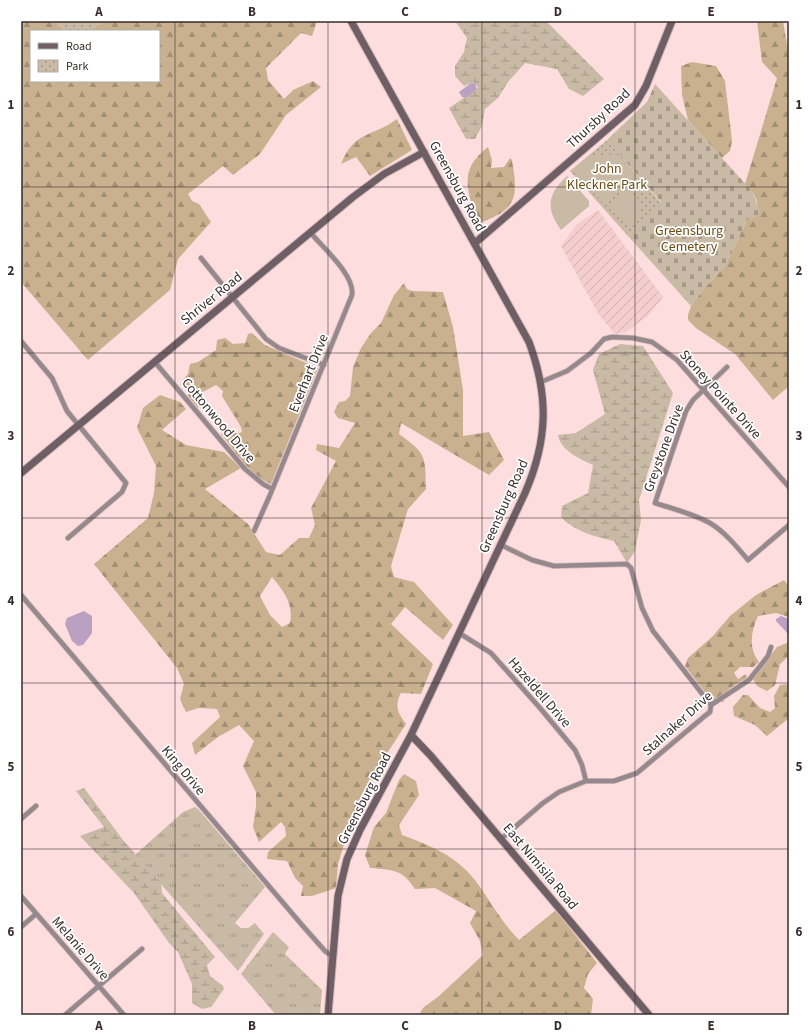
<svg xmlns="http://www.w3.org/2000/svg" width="810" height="1036" viewBox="0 0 810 1036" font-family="'Source Sans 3',sans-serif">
  <defs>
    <pattern id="industrial-furrows" width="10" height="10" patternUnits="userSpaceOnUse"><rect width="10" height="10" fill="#f4cdcd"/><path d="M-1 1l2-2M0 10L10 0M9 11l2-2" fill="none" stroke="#d2b0b0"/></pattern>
    <pattern id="grass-tufts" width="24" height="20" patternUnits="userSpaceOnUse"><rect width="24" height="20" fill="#c9baa5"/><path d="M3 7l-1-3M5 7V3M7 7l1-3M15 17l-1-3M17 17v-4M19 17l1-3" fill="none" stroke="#a49887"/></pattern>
    <pattern id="forest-firs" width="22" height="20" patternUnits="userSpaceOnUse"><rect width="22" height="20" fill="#c9b18f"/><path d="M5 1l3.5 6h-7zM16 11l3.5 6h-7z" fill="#a49075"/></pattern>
    <pattern id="wetland-marsh" width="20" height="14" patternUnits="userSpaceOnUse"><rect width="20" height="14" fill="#c9baa5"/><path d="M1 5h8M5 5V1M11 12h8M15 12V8" fill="none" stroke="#a49887"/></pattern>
    <pattern id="cemetery-stones" width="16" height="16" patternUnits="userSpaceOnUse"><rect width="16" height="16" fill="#c9baa5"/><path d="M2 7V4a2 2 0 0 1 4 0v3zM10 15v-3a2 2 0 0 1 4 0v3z" fill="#a49887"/></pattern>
    <pattern id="park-dots" width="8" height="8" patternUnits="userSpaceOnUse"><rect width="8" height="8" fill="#c9baa5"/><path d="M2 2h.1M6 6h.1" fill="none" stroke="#a49887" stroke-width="1.8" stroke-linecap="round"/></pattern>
  </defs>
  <rect width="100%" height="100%" fill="#fddddd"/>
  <!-- industrial -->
  <path fill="url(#industrial-furrows)" d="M598 210 663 297 648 316 626 332 615 334 599 315 561 246 577 224Z"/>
  <!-- grass -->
  <path fill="url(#grass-tufts)" d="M195 807 199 810 265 887 235 923 241 928H248L255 923 264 934 238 971 135 855 183 812Z
    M273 932 289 947 285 954 322 990 320 1015H276L241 974Z"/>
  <!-- forest -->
  <path fill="url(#forest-firs)" fill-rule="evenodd" d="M21 21H55L65 31H31V81H159V31H89L104 21H317L312 36 301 33 266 68 268 80 284 99 293 90 313 81 321 87 286 115 260 154 233 175 223 166 188 194 192 201 199 204 211 222 178 259 170 290 88 360 21 282Z
    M757 21H783L789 57V386L773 400 735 354 696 328 688 320V315L691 306 701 292 725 266 747 220 756 216C760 201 755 194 745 184L777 78 762 62Z
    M692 62 716 66 725 81 732 141 730 151 722 158 688 120 682 95 681 66Z
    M397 119 412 150 370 176 356 157 341 164C355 130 371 138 397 119Z
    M488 147 492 160 491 168 504 167 510 158 512 160C518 197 518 209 480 223 471 214 474 213 471 202 464 176 467 164 488 147Z
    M404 283 407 289 412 291 443 292 453 327 463 390V436L489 432 504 460 489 475 401 423 399 434C427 454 425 456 426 489L408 509 391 566 394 577 414 582 453 625 443 640 405 607 391 624 433 664 421 694 401 693C394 706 398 713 406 724L375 772 369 797 346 838 338 864 336 888 312 896H301L303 886 295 878 287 861 267 859 268 852 286 836 285 827 281 822 259 842 253 827 256 806V792L243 766 254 741 239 725 218 737 195 755 192 743 220 717 217 709 198 708 186 712 180 699 184 684 177 668 94 564 148 518 154 493 156 466 137 428 143 408 160 395 180 402 186 409 162 430 186 445 224 452 241 468 205 489 248 524 266 552 280 555 299 538H309L315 525 311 508 336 461 316 450 317 444 339 448 355 423 338 418 334 412 339 402 345 401 350 396 353 367 361 348 371 333 381 323 394 295ZM272 577C283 590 294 604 290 623L282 627 270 615 260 596Z
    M252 333 265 345 318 368 271 484C249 475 236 452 221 434L229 429 237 434 242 432 241 427 222 396 223 391 216 385 199 394 200 404 198 408 188 396 187 389 182 381 188 374 190 364 198 362 216 350 217 340 225 338 233 344 245 343 248 334Z
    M784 580 789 586V617L776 613 758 616C751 632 748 647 759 662L753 667H740L734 673 738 679 746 674 747 678C736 685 724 688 724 702L711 700 685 666 688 658 713 636 730 616 756 595Z
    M789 642V656L780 664 775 685 767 691 757 686 753 679 777 647Z
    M789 684V718L767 736 755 725 734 716 733 707 743 695H748L760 708 770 712 775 708 774 696 780 685Z
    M404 774 416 781 419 795 399 825 402 835C431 846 455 855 475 880 490 900 501 922 519 940L556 910 597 963 588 974 584 988 593 999 591 1015H419L423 1008 439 996 483 955 480 941 470 923 476 911 435 888 415 889C402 869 393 870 370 868L365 855 374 827 386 813 399 780Z"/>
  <!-- wetland -->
  <path fill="url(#wetland-marsh)" d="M455 21H546L604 79 583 96 569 89 557 69 525 63 508 82 498 98 485 109 482 126 475 139H466L449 108 477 89 478 87 473 82 464 86 455 76V66L464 52 467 38Z
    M620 344 643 346 673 393 639 500 641 520 635 551 627 563 614 541C593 536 576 532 561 517L562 506 588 493 593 465C580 459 560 450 558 435L576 433 605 414 593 370 599 354Z
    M84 788 123 840 161 883 162 893 215 957 207 965 210 976 223 986 224 989 211 1007 202 1009 192 1003V984L178 952 169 943 134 893 80 836 104 827 76 791Z"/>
  <!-- cemetery -->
  <path fill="url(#cemetery-stones)" d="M655 84 752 191 760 212 756 216 747 220 725 266 701 292 691 306 628 236 661 202 607 140 647 102Z"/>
  <!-- park -->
  <path fill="url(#park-dots)" d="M55 21H104L89 31H65Z
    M607 140 661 203 628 236 570 171Z"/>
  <!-- pitch -->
  <path fill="#c9baa5" d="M607 154 619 156 638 177 603 203 575 170 590 157Z
    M567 176 589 201V206L561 230C545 207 548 194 567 176Z
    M627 190 633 193 642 206 639 217 629 226 612 207 613 203Z"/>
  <!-- water -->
  <path fill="#bba1c1" d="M471 83H475L477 89 466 98 462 97 459 92Z
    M84 611 92 616V633L83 645 78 646 72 641 65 624 67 618Z
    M781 616 789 619V635L776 621V619Z"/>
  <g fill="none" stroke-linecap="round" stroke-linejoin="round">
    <!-- street casing -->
    <g stroke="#d6baba" stroke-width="6">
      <path id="street" d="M201 258 266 339 279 348 324 365
        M21 341 52 378 67 411 126 483 122 492 68 538
        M154 361 245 469 263 484 272 489
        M727 367 693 400 686 411 655 503C674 509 694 514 710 523 725 532 737 547 748 560L789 525
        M541 382 567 371 591 353 604 339 612 337 633 338 652 342 677 360 789 487
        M254 531 270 495 352 295C355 275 323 248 310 232
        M501 545 532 560 554 566 627 564 631 568 642 608 653 631 711 705
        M21 595 302 925 325 951 332 956
        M459 633 491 653 540 708 575 750 582 765 586 781
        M21 819 36 806
        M501 839 543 803 559 792 586 781H614L637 773 706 715 710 712 711 705 749 680 768 656 771 647
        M21 896 124 1015
        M21 927 36 914
        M65 1015 142 949"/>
    </g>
    <!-- secondary casing -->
    <g stroke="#d6baba" stroke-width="9">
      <path id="secondary" d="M475 243 635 105 646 86 672 21
        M21 473 353 197 384 174 424 152
        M411 735 431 756 649 1015
        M328 1015 338 896 347 859 360 830 411 735 525 493C548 440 549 396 529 342L351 21"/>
    </g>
    <!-- street -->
    <use href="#street" stroke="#95898e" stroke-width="4.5"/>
    <!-- secondary -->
    <use href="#secondary" stroke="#6e5e65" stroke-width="7"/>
  </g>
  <!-- grid -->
  <path fill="none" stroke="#392d2d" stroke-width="1" stroke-opacity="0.55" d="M175 21V1015M328 21V1015M482 21V1015M635 21V1015M21 187H789M21 353H789M21 518H789M21 683H789M21 849H789"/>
  <g text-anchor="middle" stroke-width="3.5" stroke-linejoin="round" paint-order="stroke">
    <!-- street labels -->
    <g font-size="14" fill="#392d2d" stroke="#fff">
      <text transform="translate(598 118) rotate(-43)" y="5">Thursby Road</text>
      <text transform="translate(458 186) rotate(61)" y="5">Greensburg Road</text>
      <text transform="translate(211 298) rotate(-39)" y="5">Shriver Road</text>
      <text transform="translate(308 373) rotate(-68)" y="5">Everhart Drive</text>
      <text transform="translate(721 394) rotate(48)" y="5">Stoney Pointe Drive</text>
      <text transform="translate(219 420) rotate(50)" y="5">Cottonwood Drive</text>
      <text transform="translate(663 448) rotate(-70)" y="5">Greystone Drive</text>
      <text transform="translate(503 506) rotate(-66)" y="5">Greensburg Road</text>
      <text transform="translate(540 692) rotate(49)" y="5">Hazeldell Drive</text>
      <text transform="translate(677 723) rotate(-42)" y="5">Stalnaker Drive</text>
      <text transform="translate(184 770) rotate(50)" y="5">King Drive</text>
      <text transform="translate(364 798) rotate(-63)" y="5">Greensburg Road</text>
      <text transform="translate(541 866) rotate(50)" y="5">East Nimisila Road</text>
      <text transform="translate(81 948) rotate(49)" y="5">Melanie Drive</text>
    </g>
    <!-- park labels -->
    <g font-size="14" fill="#6d4c12" stroke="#fff">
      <text x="607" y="173">John<tspan x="607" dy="16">Kleckner Park</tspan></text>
      <text x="689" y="235">Greensburg<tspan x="689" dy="16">Cemetery</tspan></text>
    </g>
  </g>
  <!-- border -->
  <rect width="810" height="1036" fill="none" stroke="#ffffff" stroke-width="44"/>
  <!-- legend -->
  <rect x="30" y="30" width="130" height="52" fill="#ffffff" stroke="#b0abab"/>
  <rect x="38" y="43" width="20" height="6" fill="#6e5e65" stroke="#b0abab"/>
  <text x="66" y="50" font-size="12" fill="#392d2d">Road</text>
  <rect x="38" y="60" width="20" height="12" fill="url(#park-dots)" stroke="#b0abab"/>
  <text x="66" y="70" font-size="12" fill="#392d2d">Park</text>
  <rect x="22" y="22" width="766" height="992" fill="none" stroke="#392d2d" stroke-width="1.5"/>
  <g font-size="13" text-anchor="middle" font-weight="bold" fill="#392d2d">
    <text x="99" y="16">A</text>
    <text x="252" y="16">B</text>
    <text x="405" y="16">C</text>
    <text x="558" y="16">D</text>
    <text x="711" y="16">E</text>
    <text x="11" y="109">1</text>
    <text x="799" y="109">1</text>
    <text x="11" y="275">2</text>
    <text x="799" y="275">2</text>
    <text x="11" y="440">3</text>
    <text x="799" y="440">3</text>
    <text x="11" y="605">4</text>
    <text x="799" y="605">4</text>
    <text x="11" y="771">5</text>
    <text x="799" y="771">5</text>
    <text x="11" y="936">6</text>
    <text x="799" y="936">6</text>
    <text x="99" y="1030">A</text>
    <text x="252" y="1030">B</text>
    <text x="405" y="1030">C</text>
    <text x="558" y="1030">D</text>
    <text x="711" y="1030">E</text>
  </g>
</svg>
